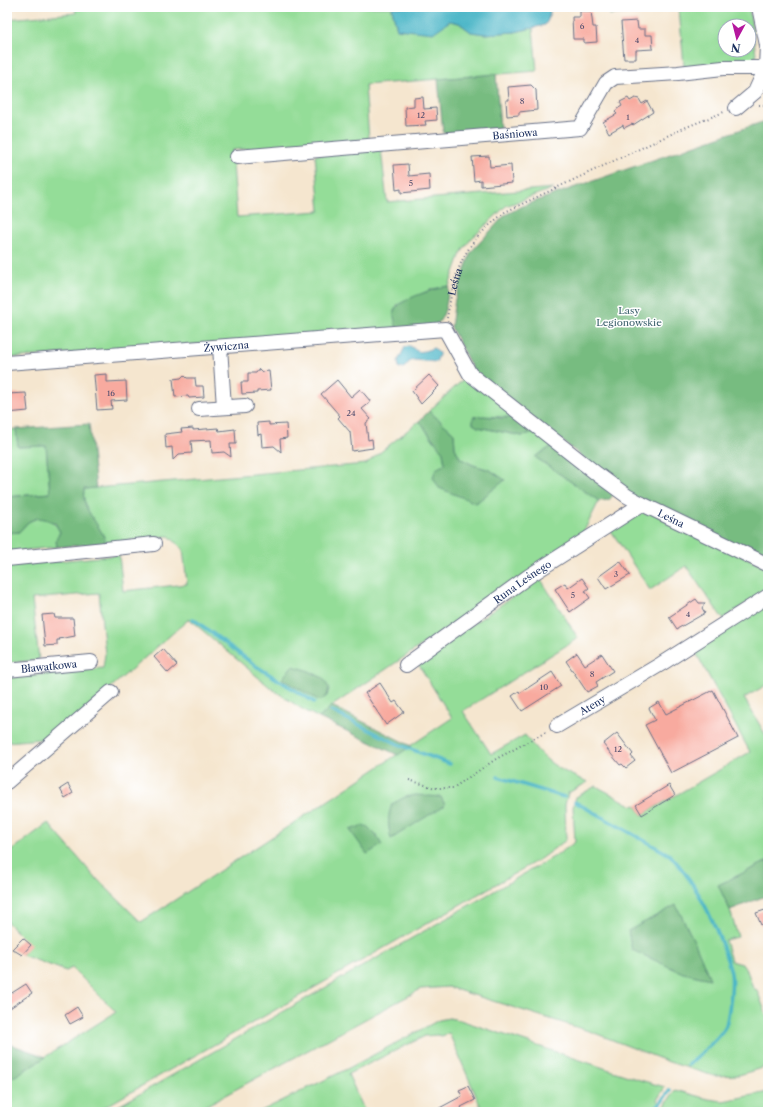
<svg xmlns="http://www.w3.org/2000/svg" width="775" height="1119" viewBox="0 0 775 1119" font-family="'Libre Caslon Text',serif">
  <rect width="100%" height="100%" fill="#fff"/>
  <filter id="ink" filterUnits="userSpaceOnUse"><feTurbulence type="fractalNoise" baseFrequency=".025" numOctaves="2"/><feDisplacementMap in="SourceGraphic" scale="8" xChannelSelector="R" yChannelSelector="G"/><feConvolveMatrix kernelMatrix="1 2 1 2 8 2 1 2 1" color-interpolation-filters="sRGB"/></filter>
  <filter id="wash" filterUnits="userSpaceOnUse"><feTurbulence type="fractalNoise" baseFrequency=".012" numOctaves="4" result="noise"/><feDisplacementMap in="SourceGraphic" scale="16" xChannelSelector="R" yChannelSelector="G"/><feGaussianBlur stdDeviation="0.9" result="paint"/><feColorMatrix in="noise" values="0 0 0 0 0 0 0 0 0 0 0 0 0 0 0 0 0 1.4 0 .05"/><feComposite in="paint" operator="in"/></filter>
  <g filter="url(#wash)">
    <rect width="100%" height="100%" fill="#f5e6cf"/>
    <!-- green -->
    <path fill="#94dd98" stroke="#58867b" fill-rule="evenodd" d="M75 7H135L136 9 156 7H393L392 9 397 29 432 32 450 21 459 23 471 32 485 34 515 32 533 28 537 71 365 85 369 139 232 150 237 217 320 211 315 155 381 149 387 202 554 188 506 206 471 239 461 253 449 286 432 289 397 305V330L7 358V19L76 13Z
      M609 7H749L757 61 684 67 679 9 610 15ZM725 26H749V50H725Z
      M467 376 519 417C504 418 488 415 474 417L473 424 478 427 522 436 537 431 554 445 535 457 599 501 581 537 332 706 319 718 302 709 272 689 189 619 53 738 7 742V678L103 668 105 654 99 593 32 599 39 660 7 663V566L119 555 123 591 187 584 183 549 169 536 106 543C102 527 86 515 84 499 83 496 84 492 84 489L366 464 419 421 443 452 445 464 476 503 504 480 490 470 473 465 460 458 455 448 454 433 429 411Z
      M16 429 18 447 46 445 50 493 7 497V430Z
      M642 508 768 568V589L723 619 686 566 650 590 610 529Z
      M37 518C50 519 54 521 60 532L56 540 57 547 7 552V533L19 532 28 522Z
      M540 578 578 638 463 711 491 754 525 735C545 762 558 770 588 782L568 793 565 805 566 840 540 859 96 1112H7V1081L116 1012 72 968 66 971 22 955 30 945 7 922V854L48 823 93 875 141 922 329 800 452 718 417 662Z
      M768 601V614L767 615 768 617V684L744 698 768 739V861L719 886 730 910 738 937 725 940 731 961 742 964 748 973 753 988 757 990 768 1019V1066L739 1075 714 1076 669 1062 592 1032 448 987 421 989 194 1112H108L557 855 575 842 573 807 576 797 596 786 633 806 636 805 642 815 750 752 694 649Z
      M449 1018 460 1020 640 1080 665 1087 657 1100 661 1103 663 1109 675 1090 708 1099 723 1101 768 1092V1112H619L617 1108 614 1112H483L449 1033 442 1036 437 1035 425 1036 348 1074 365 1112H259L347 1069 439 1020Z"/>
    <!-- forest -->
    <path fill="#77bc80" stroke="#49766f" d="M496 74 500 129 443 133 438 79Z
      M768 120V562L635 498 474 372 451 327 455 299 471 252 505 215 525 205 567 190Z
      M449 286C447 299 446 322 431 328 424 330 405 329 397 330 396 325 393 316 394 311 398 299 437 288 449 286Z
      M429 411 454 433 455 448 460 458 473 465 490 470 505 480 476 503 439 488 433 477 436 469 445 464 443 452 419 421Z
      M483 416 501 418 519 417 537 431 522 436 478 427 473 424V417Z
      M89 424 96 488 84 489C84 492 83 496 84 499 86 514 102 527 106 543L57 547 56 540 60 532 55 523 45 519 37 518 28 522 19 532 7 533V497L50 493 46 446 18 447 16 429Z
      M554 445 616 491 609 500 599 501 535 457Z
      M292 666 307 670 323 678 329 688 327 696 320 701 282 679Z
      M332 706 411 746 398 755 319 718Z
      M416 795 441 797 445 805 391 839C388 826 387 817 392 804L405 797Z
      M361 826H367L376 835 382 845 367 854 350 830Z
      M768 861V895L730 910 718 885Z
      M676 905 695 943 710 979 683 973 632 950 628 931Z
      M7 1043 46 1057 7 1081Z"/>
    <!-- water -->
    <path fill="#4bb6c7" stroke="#337292" d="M393 7H551L548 20 545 25 515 32 485 34 471 32 459 23 450 21 433 33 397 29 392 9Z
      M408 346C413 346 413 349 417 351 422 353 429 349 434 348L439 353V355L436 362 413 360 409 362 404 368 399 369 398 361 405 347Z"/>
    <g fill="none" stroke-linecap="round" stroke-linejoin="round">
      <!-- stream -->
      <path stroke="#4bb6c7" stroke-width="3.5" d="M193 619 256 666 314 702
        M331 711 400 745 450 764
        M498 777 564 797
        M575 802 670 855C695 882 712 916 724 950 726 958 730 966 731 973 733 984 729 1014 726 1025 722 1036 698 1056 688 1065
        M650 1112 661 1103 670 1090"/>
    </g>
    <g id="blocks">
      <!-- building -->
      <path fill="#f8aa9f" d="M580 11H591L593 27H596L597 42 584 43V39H573L572 17H580Z
        M637 21 638 29H645V35H652L653 49 636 50V59H624L621 22Z
        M531 85 536 90 537 110 519 112V115L507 116 506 100H509L508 87Z
        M423 97 424 109 436 108 437 120 425 121 426 125 406 126 405 107 414 106V98Z
        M628 98 630 101 635 98 639 99 642 104 647 101 653 112 633 125 632 124 624 128 623 125 609 133 603 122 617 114 615 112 617 109 622 106 620 102Z
        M489 156 490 167 511 165 512 183 481 186V180L474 181 472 157Z
        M408 164 409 176 429 174 430 190 401 193V189L396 190 394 165Z
        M259 369 262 372 269 371 271 390 257 391V393L242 394 241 382H248V373H256Z
        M107 374V382L126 381 127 400 111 401 112 409 97 410 94 375Z
        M184 375 187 378H195L196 386H203L204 397 189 398 188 396 175 397 173 379 181 378Z
        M429 375 439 386 421 404 412 391Z
        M337 380 351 397 360 389 371 402 362 409 371 419 366 423 368 440 372 439 373 448 352 451 350 432 338 418 340 416 321 394Z
        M26 393 28 411 7 413V394Z
        M269 422V425L286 424 287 438 280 439 281 452 274 446 262 447 261 434 258 435 257 423Z
        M193 428V430L218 428 219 431 235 429 236 444H230L231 457 224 452 212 453 211 440 191 441 192 453 179 454 173 460 172 447 166 448 165 434 182 432 181 429Z
        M620 561 630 575 606 589 598 577Z
        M582 578 589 588 585 591 590 598 570 612 555 589 565 583 568 588Z
        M696 599 699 603H705L702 608 705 613 677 629 669 617Z
        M54 614 55 618H73L75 636 59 639 60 640H57V645L45 646 42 615Z
        M163 649 177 665 168 673 154 657Z
        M577 653 585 665 602 654 613 671 596 682 598 686 587 692 566 661Z
        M552 672 561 686 522 711 512 696 519 691 520 693Z
        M380 683 393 703 396 701 404 712 386 725 365 693Z
        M713 690 738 738 671 773 645 725 655 720 649 708 659 702 666 714Z
        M617 733 633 754 631 756 635 761 626 768 622 764 620 765 603 744Z
        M68 784 73 793 65 798 60 789Z
        M669 785 675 795 642 815 636 805Z
        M768 909V922L761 925 756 913Z
        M23 938 31 945 22 955 12 949Z
        M26 984 32 993 7 1010V996Z
        M77 1007 83 1017 70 1024 65 1015Z
        M468 1086 475 1100 461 1107 462 1109 456 1112H432L462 1096 459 1090Z"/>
    </g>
  </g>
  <g filter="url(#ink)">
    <use href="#blocks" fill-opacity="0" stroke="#676f86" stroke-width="1"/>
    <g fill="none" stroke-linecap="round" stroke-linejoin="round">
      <!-- minor casing -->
      <g stroke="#676f86" stroke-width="16">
        <g id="minor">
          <path d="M736 108 755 92 766 68 767 45 759 7"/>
          <path id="s2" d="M237 157 580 128 606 83 615 77 678 73 723 68H766"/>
          <path d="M220 347 224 407"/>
          <path id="s3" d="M7 363 445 329 470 374 597 474 627 496 642 504 768 565"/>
          <path d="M199 409 245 406"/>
          <path d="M7 559 154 544"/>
          <path id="s4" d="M406 665 529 576 642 504"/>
          <path id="s5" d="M7 670 91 662"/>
          <path id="s6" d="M557 726 661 664 768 596"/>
          <path d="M7 782 111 692"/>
        </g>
      </g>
      <!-- path -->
      <g stroke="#676f86" stroke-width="2" stroke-dasharray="1 3" stroke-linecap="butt">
        <path d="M759 105H768"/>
        <path id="s1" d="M447 318C451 295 455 270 468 250 477 235 492 223 505 212L684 128 724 112"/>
        <path d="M409 780 435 788H453L496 759 546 732"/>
      </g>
      <!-- minor -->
      <use href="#minor" stroke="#fff" stroke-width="14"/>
    </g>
  </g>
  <g text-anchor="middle" stroke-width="3" stroke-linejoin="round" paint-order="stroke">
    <!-- number labels -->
    <g font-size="8" fill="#524e6e">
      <text x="582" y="29">6</text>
      <text x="637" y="43">4</text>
      <text x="522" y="104">8</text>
      <text x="421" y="118">12</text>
      <text x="628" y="120">1</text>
      <text x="411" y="186">5</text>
      <text x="111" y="396">16</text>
      <text x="351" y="416">24</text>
      <text x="616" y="577">3</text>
      <text x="573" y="598">5</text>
      <text x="688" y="617">4</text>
      <text x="592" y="677">8</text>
      <text x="544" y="690">10</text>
      <text x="618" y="752">12</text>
    </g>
    <!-- street labels -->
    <g font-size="10" fill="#1b2f5e" stroke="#fff">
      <text dy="4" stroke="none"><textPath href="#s2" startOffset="279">Baśniowa</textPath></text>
      <text dy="4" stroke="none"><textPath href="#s1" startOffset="37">Leśna</textPath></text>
      <text dy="4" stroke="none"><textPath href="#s3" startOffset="220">Żywiczna</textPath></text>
      <text dy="4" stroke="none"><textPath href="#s3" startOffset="739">Leśna</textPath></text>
      <text dy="4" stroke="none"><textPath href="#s4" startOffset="143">Runa Leśnego</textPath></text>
      <text dy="4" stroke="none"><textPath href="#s5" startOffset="42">Bławatkowa</textPath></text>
      <text dy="4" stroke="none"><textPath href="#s6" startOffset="41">Ateny</textPath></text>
    </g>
    <!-- park labels -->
    <g font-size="10" fill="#3f636f" stroke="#fff">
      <text x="629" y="314">Lasy<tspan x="629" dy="12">Legionowskie</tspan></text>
    </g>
  </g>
  <!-- margin -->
  <rect width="775" height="1119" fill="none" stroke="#fff" stroke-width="24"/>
  <!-- north arrow -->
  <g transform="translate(737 38) rotate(187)"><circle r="19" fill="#ffffff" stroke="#a4acbf"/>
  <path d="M0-3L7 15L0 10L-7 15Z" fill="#b5179e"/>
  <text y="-6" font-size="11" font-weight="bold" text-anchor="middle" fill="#1b2f5e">N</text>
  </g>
</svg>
